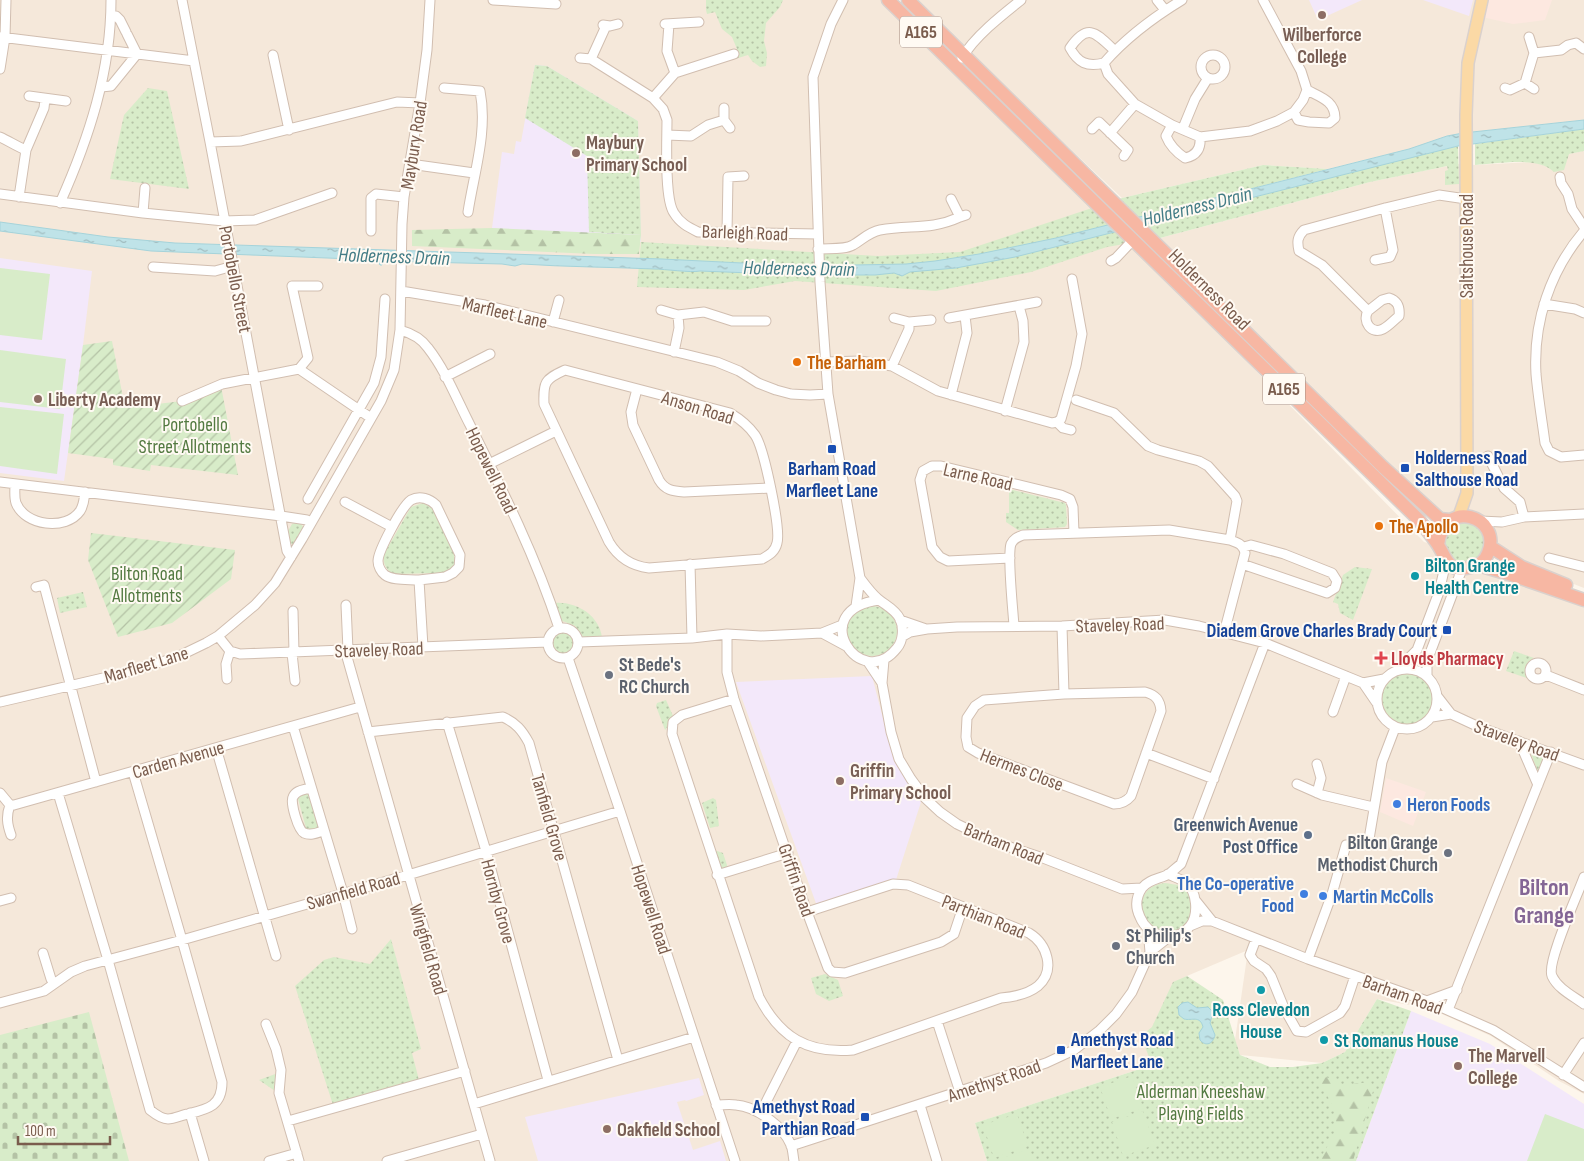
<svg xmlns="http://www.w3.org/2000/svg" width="1584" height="1161" viewBox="0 0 1584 1161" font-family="'Sofia Sans Condensed',sans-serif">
  <defs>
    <pattern id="grass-dots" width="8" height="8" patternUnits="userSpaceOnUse" patternTransform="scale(1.25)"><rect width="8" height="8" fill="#d8ecc9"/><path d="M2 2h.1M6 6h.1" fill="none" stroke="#b4c2a5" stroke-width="1.8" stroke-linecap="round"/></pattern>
    <pattern id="forest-firs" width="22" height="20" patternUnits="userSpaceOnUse" patternTransform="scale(1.25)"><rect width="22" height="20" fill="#d8ecc9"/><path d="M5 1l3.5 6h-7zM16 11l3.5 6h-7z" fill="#b4c2a5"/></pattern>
    <pattern id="cemetery-stones" width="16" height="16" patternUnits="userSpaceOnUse" patternTransform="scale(1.25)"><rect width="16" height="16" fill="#d8ecc9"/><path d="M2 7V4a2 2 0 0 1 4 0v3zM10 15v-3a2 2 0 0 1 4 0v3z" fill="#b4c2a5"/></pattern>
    <pattern id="garden-furrows" width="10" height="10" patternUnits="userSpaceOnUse" patternTransform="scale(1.25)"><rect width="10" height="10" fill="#d8ecc9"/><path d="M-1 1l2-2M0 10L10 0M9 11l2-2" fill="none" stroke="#b4c2a5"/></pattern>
    <pattern id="water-ripples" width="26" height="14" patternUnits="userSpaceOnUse" patternTransform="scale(1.25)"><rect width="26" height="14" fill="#bfe3e8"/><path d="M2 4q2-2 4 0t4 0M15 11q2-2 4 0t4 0" fill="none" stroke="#a0bbbe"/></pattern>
  </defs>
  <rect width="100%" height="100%" fill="#fdf6ec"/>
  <!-- residential -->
  <path fill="#f5e8da" d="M0 0H882L1085 197 1424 542 1459 552 1584 601V1094L1559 1081 1491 1036 1431 1009 1377 999 1345 1052 1322 1063 1240 1055 1235 1040 1248 950 1187 976 1152 1065 975 1123 987 1161H0Z
    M913 0H1584V120L1463 133 1447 136 1409 149 1328 169 1263 165 1122 198Z
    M1584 151V588L1470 544 1160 238 1370 182 1438 168 1458 164 1475 165 1533 162 1549 167 1568 154Z"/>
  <!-- commercial -->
  <path fill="#fde8e0" d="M1487 0H1552L1545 20 1513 24 1482 17Z
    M1386 778 1426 792 1413 826 1380 812Z"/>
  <!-- education -->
  <path fill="#f3e8fa" d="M1309 0H1362L1318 20Z
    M1423 0H1473L1469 16Z
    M535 65 547 66 638 121 641 242 492 228 502 152 514 154 516 141 521 142Z
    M0 258 92 271 83 345 64 481 0 473Z
    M872 676 894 761 921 802 895 883 817 906 736 682Z
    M1411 1011 1490 1044 1584 1104V1161H1356Z
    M699 1078 704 1095 686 1101 685 1100 677 1102 693 1150 720 1141 726 1161H538L525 1117Z"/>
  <!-- grass -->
  <path fill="url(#grass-dots)" d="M706 0H783L780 7 766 23 764 41 767 53 766 66 760 67 752 61 748 55 735 59 732 53 737 49 732 37 722 29 715 12 707 14 706 10Z
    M535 65 547 66 638 121 641 235 589 232 587 156 525 118Z
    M148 88 167 91 189 189 110 179 124 115Z
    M1584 129V151L1569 154 1564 170 1554 172C1538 156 1497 164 1475 165V144Z
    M1458 146 1459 184 1445 185V171L1448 170 1447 166 1438 168 1370 182 1160 238 1107 247 1031 272 936 291 795 281 744 290 637 287 641 242 878 256 960 252 1122 198 1263 165 1328 169 1140 217 1147 224 1394 161Z
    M1009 489 1065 503 1066 505 1067 524 1065 527 1018 530 1006 522V513H1009Z
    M423 503 434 509 454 552 455 564 450 570 443 573 393 574C385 568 383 564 384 554L411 507Z
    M1467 520 1483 528 1486 547 1479 559 1458 564 1444 550C1444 526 1446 528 1467 520Z
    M296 523 301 524 304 528 293 545 290 543 288 531 292 524Z
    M1355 567 1372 569 1353 620 1340 613 1338 604 1333 602 1343 575Z
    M83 592 87 607 60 613 57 598Z
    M554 603C576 601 599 615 602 637L584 638 575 626 560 620Z
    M847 631a25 25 0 1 1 50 0a25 25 0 1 1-50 0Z
    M551 643a11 11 0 1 1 22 0a11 11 0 1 1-22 0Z
    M1514 651 1534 658C1525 662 1523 670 1527 678L1506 671Z
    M1381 700a26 26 0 1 1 52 0a26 26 0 1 1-52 0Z
    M666 700 673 716 666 729 665 730 656 706 657 703Z
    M1529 749 1547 755 1539 774Z
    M310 791 320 828 307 832 297 795Z
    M713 798 716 800 719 826 710 828 702 803Z
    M714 850 723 853 729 871 719 869Z
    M1165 883C1170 884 1176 884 1180 886 1198 896 1193 928 1174 932 1141 939 1126 887 1165 883Z
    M391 939 421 1049 412 1053 419 1080 333 1105 295 986 324 960 334 957 370 964Z
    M825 974 838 980 843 996 829 1001 816 994 811 978Z
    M1187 976 1223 1000 1240 1055 1270 1067H1293L1322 1063 1345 1052 1377 999 1411 1011 1356 1161H987L975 1123 1152 1065 1141 1036 1152 1027 1173 982Z
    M278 1073 274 1087 275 1091 259 1080Z"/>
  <!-- forest -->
  <path fill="url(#forest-firs)" d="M492 228 641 235 639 254H594L412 246V230Z
    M1326 1077 1343 1085 1371 1082 1373 1091 1353 1161H1318C1323 1154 1336 1134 1336 1125 1337 1109 1327 1094 1318 1082Z"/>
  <!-- cemetery -->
  <path fill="url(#cemetery-stones)" d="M89 1012 129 1161H0V1035Z"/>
  <!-- garden -->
  <path fill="url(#garden-furrows)" d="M112 341 125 408 198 399 221 386 238 475 151 465 150 471 113 465V459L68 453 83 345Z
    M91 533 235 550 231 579 172 623 118 637 88 560Z"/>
  <!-- pitch -->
  <path fill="#d8ecc9" d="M0 268 50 274 42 340 0 335Z
    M0 350 66 359 60 409 0 402Z
    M0 407 64 414 57 474 0 466Z
    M1132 1076 1143 1108 1111 1119 1100 1087Z
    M1143 1111 1155 1145 1123 1156 1112 1122Z
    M1017 1114 1028 1146 994 1158 983 1125Z
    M1545 1114 1584 1129V1161H1527Z
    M1028 1149 1032 1161H996V1160Z"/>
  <!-- water -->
  <path fill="url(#water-ripples)" stroke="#a5d3da" d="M1584 120V129L1458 146 1015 257 956 268 910 272 902 276 894 273 875 275H803L700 271C691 273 665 269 654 269 610 267 566 267 522 264L515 266 502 264 382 261V265H380L377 260 151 251 0 231V222L108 237 175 243 662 259 802 266 906 264 935 261 979 254 1056 238 1409 149 1447 136 1463 133Z
    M1188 1002 1197 1008 1208 1007 1213 1012 1210 1023 1215 1035C1213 1044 1206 1047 1200 1040L1199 1033 1203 1027C1200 1015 1192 1021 1184 1019L1179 1015 1178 1007 1182 1003Z"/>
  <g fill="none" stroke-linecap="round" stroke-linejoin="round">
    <!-- minor casing -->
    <g stroke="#d1beb0" stroke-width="11">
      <path id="minor" d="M182 0 210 142 287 551 291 557
        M493 0 556 4
        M843 0 831 24 813 77 820 282 828 394 860 578 856 606
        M1157 0 1165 10
        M1182 0C1154 17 1125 39 1104 63L1108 74 1135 104 1172 125 1200 137 1250 131 1277 121 1294 112 1303 100 1307 90 1301 71 1263 0
        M111 17 116 16 120 20 126 32
        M665 24 699 22
        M669 24 667 51 675 73
        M603 25 610 26 618 24
        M0 37 194 61
        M1529 37 1534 53
        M273 55 289 130
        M1201 67a12 12 0 1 1 24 0a12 12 0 1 1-24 0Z
        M580 58 591 59 653 98 663 109 667 120C667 139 664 199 674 213 680 223 688 227 698 232L818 234
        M962 58C974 37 1002 15 1021 0
        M591 59 606 26
        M1104 63C1087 67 1078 63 1070 48 1088 22 1096 33 1115 51
        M0 69 5 37 6 0
        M1525 83 1534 89
        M101 87 111 86 137 54 127 34
        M444 88 480 91C488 131 474 173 468 212
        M1505 88 1510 90 1525 83 1534 53 1561 50 1568 45 1576 43 1584 49
        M29 96 66 101
        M653 98 675 73 734 54
        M724 108V120L730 128
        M1294 112 1298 120 1309 122 1329 123 1335 118C1335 101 1320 97 1307 90
        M1172 125 1166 136C1170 146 1176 152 1185 158 1197 156 1201 148 1200 137
        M1183 128 1195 99 1208 78
        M1092 129 1099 122 1128 150 1124 156
        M1110 133 1135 104
        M667 135 691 136 708 125 724 120
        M0 137C9 141 16 146 26 150
        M210 142 241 141 397 102 420 103
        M410 164 474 173
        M1560 177 1561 183 1568 194 1572 209 1584 227
        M0 194 143 213 224 221 255 220 332 193
        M19 197 26 150 44 108 45 99
        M951 199 960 217 966 215
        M60 203C89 138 111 71 111 0
        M143 213 145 188
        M371 231V198L376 194 404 197
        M1584 231C1550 271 1533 322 1536 374 1538 397 1542 420 1545 443L1549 451 1561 457 1584 455
        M727 233 728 177 744 176
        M818 249C828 248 845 250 853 245 862 240 869 232 880 230 910 224 929 231 960 217
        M1375 260 1390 257 1393 250 1385 208
        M1111 261 1116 258 1133 240
        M153 267 215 271 233 266
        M401 291 485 305 717 362 739 371 758 383 776 390 791 394 810 395 828 394
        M1544 304 1575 309 1584 313
        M661 310 678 315 704 312 732 321H766
        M1368 311C1362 321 1371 335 1383 329 1389 326 1394 320 1399 316 1400 307 1398 301 1389 298L1382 300 1368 311 1322 265 1299 251C1297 242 1297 237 1304 230L1385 208 1439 195 1466 199
        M894 318 909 322 931 320
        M949 318 1037 302
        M553 322 559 300
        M400 330C411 333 421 338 428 348 446 371 457 400 470 425 503 491 536 557 559 628
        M674 352 679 328 678 315
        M826 362 860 361 892 366 938 391 1052 423 1057 422 1061 419 1076 366 1082 334 1072 279
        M892 366 909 329V322
        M299 369 308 358 292 286H318
        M565 370 730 413C740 419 748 425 755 435 764 448 781 529 777 543 775 552 769 555 762 559L649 568C632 566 618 557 609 542L544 404C543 382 545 379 565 370Z
        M445 377 490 354
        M637 389 631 412 633 425 659 480C665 490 672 491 684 492L770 488
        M951 395 967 333 965 316
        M1076 400 1114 413 1148 446 1158 450 1199 461 1208 466 1235 496 1237 501 1230 540
        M182 401 222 384 299 369 371 418
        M1005 411 1024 342 1023 321 1019 306
        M1057 422 1063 428 1071 430
        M1488 456 1504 488 1520 502 1524 517
        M489 464 556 431
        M0 482 281 516 307 520 310 523
        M15 484C15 490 14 497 16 503 25 526 66 531 80 511 84 505 84 499 85 492
        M308 499 374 383 381 357 385 299
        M345 502 392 527
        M1480 521 1502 522 1524 517 1584 514
        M1010 558 948 561 940 557 932 547 920 480 923 471 932 466H941L1061 495 1070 499 1073 507 1074 533
        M1549 558 1584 567
        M690 564 692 638
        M1242 564 1327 593 1335 588 1337 581 1332 573 1284 554 1251 545 1244 547
        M860 578C866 586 871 593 878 599 885 605 895 609 900 619 904 628 903 641 897 648 861 694 804 610 879 600
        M419 580 445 577 453 573 459 567 460 555 436 505C430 499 420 495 411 500 402 506 378 551 378 561 378 566 381 572 385 575 393 581 409 579 419 580L423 647
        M36 587 44 585 96 782
        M346 605 348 650
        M293 611 294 653
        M900 620 926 629
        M1014 626C1013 610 1007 555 1011 544 1014 538 1018 537 1023 535L1169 530 1230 540C1238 543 1243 544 1245 553L1224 633
        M1062 626 1064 694
        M548 643a15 15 0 1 1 30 0a15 15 0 1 1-30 0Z
        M822 633 846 646
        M727 634V672L734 699 807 912 828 968 832 972 845 973 941 942 954 934 963 907
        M218 636 230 651 240 654 548 642
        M903 636 910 632 927 629 957 627 1062 626 1165 620 1199 626 1265 643 1363 683 1376 702
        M579 642 692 638 727 634 761 636 822 633 842 625
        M345 650 490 1161
        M292 653 295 681
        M568 658 620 811 735 1161
        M884 660 882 683 891 732 899 759 911 779 925 798 940 812 957 824 992 841 1043 858 1122 889 1142 888
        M868 662 882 683
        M1530 671a8 8 0 1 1 16 0a8 8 0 1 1-16 0Z
        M1377 699a30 30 0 1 1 60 0a30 30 0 1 1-60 0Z
        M1398 669 1417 650 1439 592 1446 562
        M1546 675 1584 690
        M1427 676V661L1462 569
        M227 679 226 664 230 651
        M1363 683 1384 679
        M1145 692C1156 695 1160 700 1161 711L1131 796C1126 802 1121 804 1114 804L978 753 968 747 966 737 967 718 975 706 984 700 1064 694Z
        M1437 696 1451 714
        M734 699 682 715 673 722 672 734 759 997C780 1037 807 1054 853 1050L1001 998C1013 997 1028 994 1038 986 1056 970 1047 944 1029 933L908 885 893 884 807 912
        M0 702 116 675 175 658 206 643 218 636 255 605 275 583 302 539 381 401 394 370 400 330 402 224 404 197 420 103 427 50 430 0
        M1333 712 1346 676
        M1432 717 1451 714 1479 727 1584 765
        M447 722 486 851 548 1080
        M293 726 343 893 352 929
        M368 732 503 717C516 723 522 730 529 743L618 1060
        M1519 741 1538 785
        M216 748 276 956
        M1146 753 1214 779
        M1297 784 1322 795 1373 807
        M310 788C304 790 296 790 293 797 290 802 298 830 304 833 311 836 317 833 323 831
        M0 793 10 805H14L360 707
        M58 793 108 960 150 1110C155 1114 162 1119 168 1119 174 1119 182 1115 188 1114 208 1109 222 1106 222 1082L182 940 133 772
        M1317 793 1321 778 1317 764
        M10 805C6 816 7 824 11 835
        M1168 874C1174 877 1181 879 1186 883 1197 891 1199 915 1190 926 1176 944 1148 937 1140 917 1135 907 1136 897 1142 888 1149 879 1160 879 1169 874 1173 871 1177 867 1181 864L1265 643
        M717 875 788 853
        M1584 877C1578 894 1546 963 1552 976 1558 989 1573 996 1584 1004
        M0 901 11 898
        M1196 901 1212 921
        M1190 926 1202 921H1212L1308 959 1427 1001 1493 1030 1584 1087
        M1148 929 1150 952
        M1256 939 1250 955 1254 961 1266 969 1271 976 1284 1008 1297 1031 1306 1032 1340 1013 1345 1006 1355 976
        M43 953 51 979 54 984
        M1308 959 1332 894 1346 845 1363 844 1369 839 1382 762 1395 728
        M1427 1001 1457 990
        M0 1003 44 991 71 972 85 966 182 940 408 875 620 811
        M1448 1010 1551 752
        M937 1021 960 1092
        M266 1024 276 1049 281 1070 279 1093 299 1161
        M1563 1075 1584 1043
        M474 1104 694 1037
        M716 1105C723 1105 730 1104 736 1105 757 1107 783 1126 791 1145 793 1150 793 1156 794 1161
        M920 1105 937 1161
        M761 1112 797 1041
        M190 1113 204 1161
        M288 1121 465 1071
        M791 1146 1046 1063 1074 1050 1100 1030 1116 1014 1132 992 1150 952 1169 937
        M269 1161 297 1153
        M387 1161 482 1134"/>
    </g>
    <!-- major casing -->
    <g stroke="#dad1cd" stroke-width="14">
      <path id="major" d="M1459 516 1467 493 1466 115 1468 63 1482 0"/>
    </g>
    <!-- highway casing -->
    <g stroke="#dad1cd" stroke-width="15">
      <path id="highway" d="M888 0 1419 520C1425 528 1432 536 1438 545 1448 561 1448 573 1471 567 1480 565 1485 561 1488 553 1503 516 1443 497 1438 545
        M908 0 1383 467 1440 519 1450 520
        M1491 547 1522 567 1566 585
        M1478 565 1509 574 1584 600"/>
    </g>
    <!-- minor -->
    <use href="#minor" stroke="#fff" stroke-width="9"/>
    <!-- major -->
    <use href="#major" stroke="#fbd9a5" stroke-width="11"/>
    <!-- highway -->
    <use href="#highway" stroke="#f7b7a3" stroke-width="12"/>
  </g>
  <!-- markers -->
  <g fill="#8d6e63" stroke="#fffaf3" stroke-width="2">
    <circle cx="1322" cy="15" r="5"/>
    <circle cx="576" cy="153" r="5"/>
    <circle cx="38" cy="399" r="5"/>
    <circle cx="840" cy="781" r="5"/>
    <circle cx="1458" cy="1066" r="5"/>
    <circle cx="607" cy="1129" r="5"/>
  </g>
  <g fill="#e8710a" stroke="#fffaf3" stroke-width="2">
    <circle cx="797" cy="362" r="5"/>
    <circle cx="1379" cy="526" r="5"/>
  </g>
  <g fill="#1a4fb4" stroke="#fffaf3" stroke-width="2">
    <rect x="827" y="444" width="10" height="10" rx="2.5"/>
    <rect x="1400" y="463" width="10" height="10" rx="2.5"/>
    <rect x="1442" y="625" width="10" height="10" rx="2.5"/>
    <rect x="1056" y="1045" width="10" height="10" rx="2.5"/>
    <rect x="860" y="1112" width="10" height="10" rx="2.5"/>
  </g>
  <g fill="#0f9aa8" stroke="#fffaf3" stroke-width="2">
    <circle cx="1415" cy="576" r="5"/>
    <circle cx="1261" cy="990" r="5"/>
    <circle cx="1324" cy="1040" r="5"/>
  </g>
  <path fill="#e0444e" stroke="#fffaf3" stroke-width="2" d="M1378.5 650.5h5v5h5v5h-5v5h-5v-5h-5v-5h5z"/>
  <g fill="#6b7280" stroke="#fffaf3" stroke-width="2">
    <circle cx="609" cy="675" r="5"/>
    <circle cx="1448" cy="853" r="5"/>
    <circle cx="1116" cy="946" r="5"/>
  </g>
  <g fill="#3f7fe0" stroke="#fffaf3" stroke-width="2">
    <circle cx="1397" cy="804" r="5"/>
    <circle cx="1304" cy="894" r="5"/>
    <circle cx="1323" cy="896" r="5"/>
  </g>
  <circle fill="#5c6f8a" stroke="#fffaf3" stroke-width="2" cx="1308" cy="835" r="5"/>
  <g text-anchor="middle" stroke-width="4" stroke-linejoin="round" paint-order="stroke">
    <!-- shield labels -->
    <g fill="#fffaf3" stroke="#a28b7f" stroke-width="1">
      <rect x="900" y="16.5" width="42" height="31" rx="4"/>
      <rect x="1263" y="373.5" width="42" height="31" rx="4"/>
    </g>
    <g font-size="18" font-weight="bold" fill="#7a5c4d">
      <text x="921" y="38">A165</text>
      <text x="1284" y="395">A165</text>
    </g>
    <!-- education labels -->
    <g font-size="19" font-weight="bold" fill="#785e54" stroke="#fffaf3" text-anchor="start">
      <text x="1322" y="41" text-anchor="middle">Wilberforce<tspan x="1322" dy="22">College</tspan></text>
      <text x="586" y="149">Maybury<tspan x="586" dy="22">Primary School</tspan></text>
      <text x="48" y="406">Liberty Academy</text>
      <text x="850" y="777">Griffin<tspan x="850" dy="22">Primary School</tspan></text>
      <text x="1468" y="1062">The Marvell<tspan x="1468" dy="22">College</tspan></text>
      <text x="617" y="1136">Oakfield School</text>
    </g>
    <!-- street labels -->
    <g font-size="19" fill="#7a5c4d" stroke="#fffaf3">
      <text transform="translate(413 145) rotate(-81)" y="7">Maybury Road</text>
      <text transform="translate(745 232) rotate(2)" y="7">Barleigh Road</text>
      <text transform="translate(1466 246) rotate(-90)" y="7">Saltshouse Road</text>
      <text transform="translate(236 279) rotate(79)" y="7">Portobello Street</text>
      <text transform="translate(1210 289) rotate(45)" y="7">Holderness Road</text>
      <text transform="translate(505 312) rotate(13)" y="7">Marfleet Lane</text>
      <text transform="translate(698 407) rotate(17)" y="7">Anson Road</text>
      <text transform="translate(492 470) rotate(64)" y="7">Hopewell Road</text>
      <text transform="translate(978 476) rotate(13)" y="7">Larne Road</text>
      <text transform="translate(1120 624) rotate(-2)" y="7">Staveley Road</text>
      <text transform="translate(379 649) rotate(-2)" y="7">Staveley Road</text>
      <text transform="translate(146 664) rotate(-17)" y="7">Marfleet Lane</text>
      <text transform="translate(1517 740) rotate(20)" y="7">Staveley Road</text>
      <text transform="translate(178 759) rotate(-16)" y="7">Carden Avenue</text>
      <text transform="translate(1022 769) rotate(21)" y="7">Hermes Close</text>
      <text transform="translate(550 817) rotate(74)" y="7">Tanfield Grove</text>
      <text transform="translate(1004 843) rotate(22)" y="7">Barham Road</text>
      <text transform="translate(797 880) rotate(71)" y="7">Griffin Road</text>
      <text transform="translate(353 890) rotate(-16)" y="7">Swanfield Road</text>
      <text transform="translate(499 901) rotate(75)" y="7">Hornby Grove</text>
      <text transform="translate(652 909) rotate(72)" y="7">Hopewell Road</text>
      <text transform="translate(984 916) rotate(22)" y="7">Parthian Road</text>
      <text transform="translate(429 949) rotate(74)" y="7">Wingfield Road</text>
      <text transform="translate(1403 994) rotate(20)" y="7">Barham Road</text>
      <text transform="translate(994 1080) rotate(-19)" y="7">Amethyst Road</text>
    </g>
    <!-- food labels -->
    <g font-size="19" font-weight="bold" fill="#c56008" stroke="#fffaf3" text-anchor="start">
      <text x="807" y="369">The Barham</text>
      <text x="1389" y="533">The Apollo</text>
    </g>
    <!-- park labels -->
    <g font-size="19" fill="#537a41" stroke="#fffaf3">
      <text x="195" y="431">Portobello<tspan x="195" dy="22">Street Allotments</tspan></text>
      <text x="147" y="580">Bilton Road<tspan x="147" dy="22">Allotments</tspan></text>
      <text x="1201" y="1098">Alderman Kneeshaw<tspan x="1201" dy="22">Playing Fields</tspan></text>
    </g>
    <!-- transit labels -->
    <g font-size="19" font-weight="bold" fill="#164399" stroke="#fffaf3" text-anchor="start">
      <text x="1415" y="464">Holderness Road<tspan x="1415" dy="22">Salthouse Road</tspan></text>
      <text x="832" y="475" text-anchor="middle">Barham Road<tspan x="832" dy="22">Marfleet Lane</tspan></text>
      <text x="1437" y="637" text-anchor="end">Diadem Grove Charles Brady Court</text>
      <text x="1071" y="1046">Amethyst Road<tspan x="1071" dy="22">Marfleet Lane</tspan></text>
      <text x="855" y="1113" text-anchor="end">Amethyst Road<tspan x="855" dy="22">Parthian Road</tspan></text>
    </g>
    <!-- culture labels -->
    <g font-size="19" font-weight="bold" fill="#0d838f" stroke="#fffaf3" text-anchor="start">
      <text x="1425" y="572">Bilton Grange<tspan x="1425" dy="22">Health Centre</tspan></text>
      <text x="1261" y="1016" text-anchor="middle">Ross Clevedon<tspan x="1261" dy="22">House</tspan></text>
      <text x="1334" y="1047">St Romanus House</text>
    </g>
    <!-- health labels -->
    <g font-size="19" font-weight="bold" fill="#be3a42" stroke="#fffaf3" text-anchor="start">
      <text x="1391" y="665">Lloyds Pharmacy</text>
    </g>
    <!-- worship labels -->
    <g font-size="19" font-weight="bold" fill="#5b616d" stroke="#fffaf3" text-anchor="start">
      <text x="619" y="671">St Bede's<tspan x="619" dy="22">RC Church</tspan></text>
      <text x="1438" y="849" text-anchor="end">Bilton Grange<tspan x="1438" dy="22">Methodist Church</tspan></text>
      <text x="1126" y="942">St Philip's<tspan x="1126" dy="22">Church</tspan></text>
    </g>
    <!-- shop labels -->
    <g font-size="19" font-weight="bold" fill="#366cbe" stroke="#fffaf3" text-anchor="start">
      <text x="1407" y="811">Heron Foods</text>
      <text x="1294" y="890" text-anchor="end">The Co-operative<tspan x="1294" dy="22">Food</tspan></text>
      <text x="1333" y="903">Martin McColls</text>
    </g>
    <!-- service labels -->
    <g font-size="19" font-weight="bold" fill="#4e5e75" stroke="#fffaf3" text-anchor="end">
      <text x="1298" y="831">Greenwich Avenue<tspan x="1298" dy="22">Post Office</tspan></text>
    </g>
    <!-- water labels -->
    <g font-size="20" font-style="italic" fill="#437c86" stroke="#fffaf3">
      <text transform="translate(1197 206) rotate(-14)" y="7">Holderness Drain</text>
      <text transform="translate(394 256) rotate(2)" y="7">Holderness Drain</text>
      <text transform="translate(799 268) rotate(1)" y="7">Holderness Drain</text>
    </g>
    <!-- district labels -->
    <g font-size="24" font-weight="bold" fill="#846695" stroke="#fffaf3">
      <text x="1544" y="895">Bilton<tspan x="1544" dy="28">Grange</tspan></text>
    </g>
  </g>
  <!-- scale -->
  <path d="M18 1136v8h92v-8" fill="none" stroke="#7a5c4d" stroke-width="2.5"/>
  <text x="25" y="1136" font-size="15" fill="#7a5c4d" stroke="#fffaf3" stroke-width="4" paint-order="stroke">100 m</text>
</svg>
